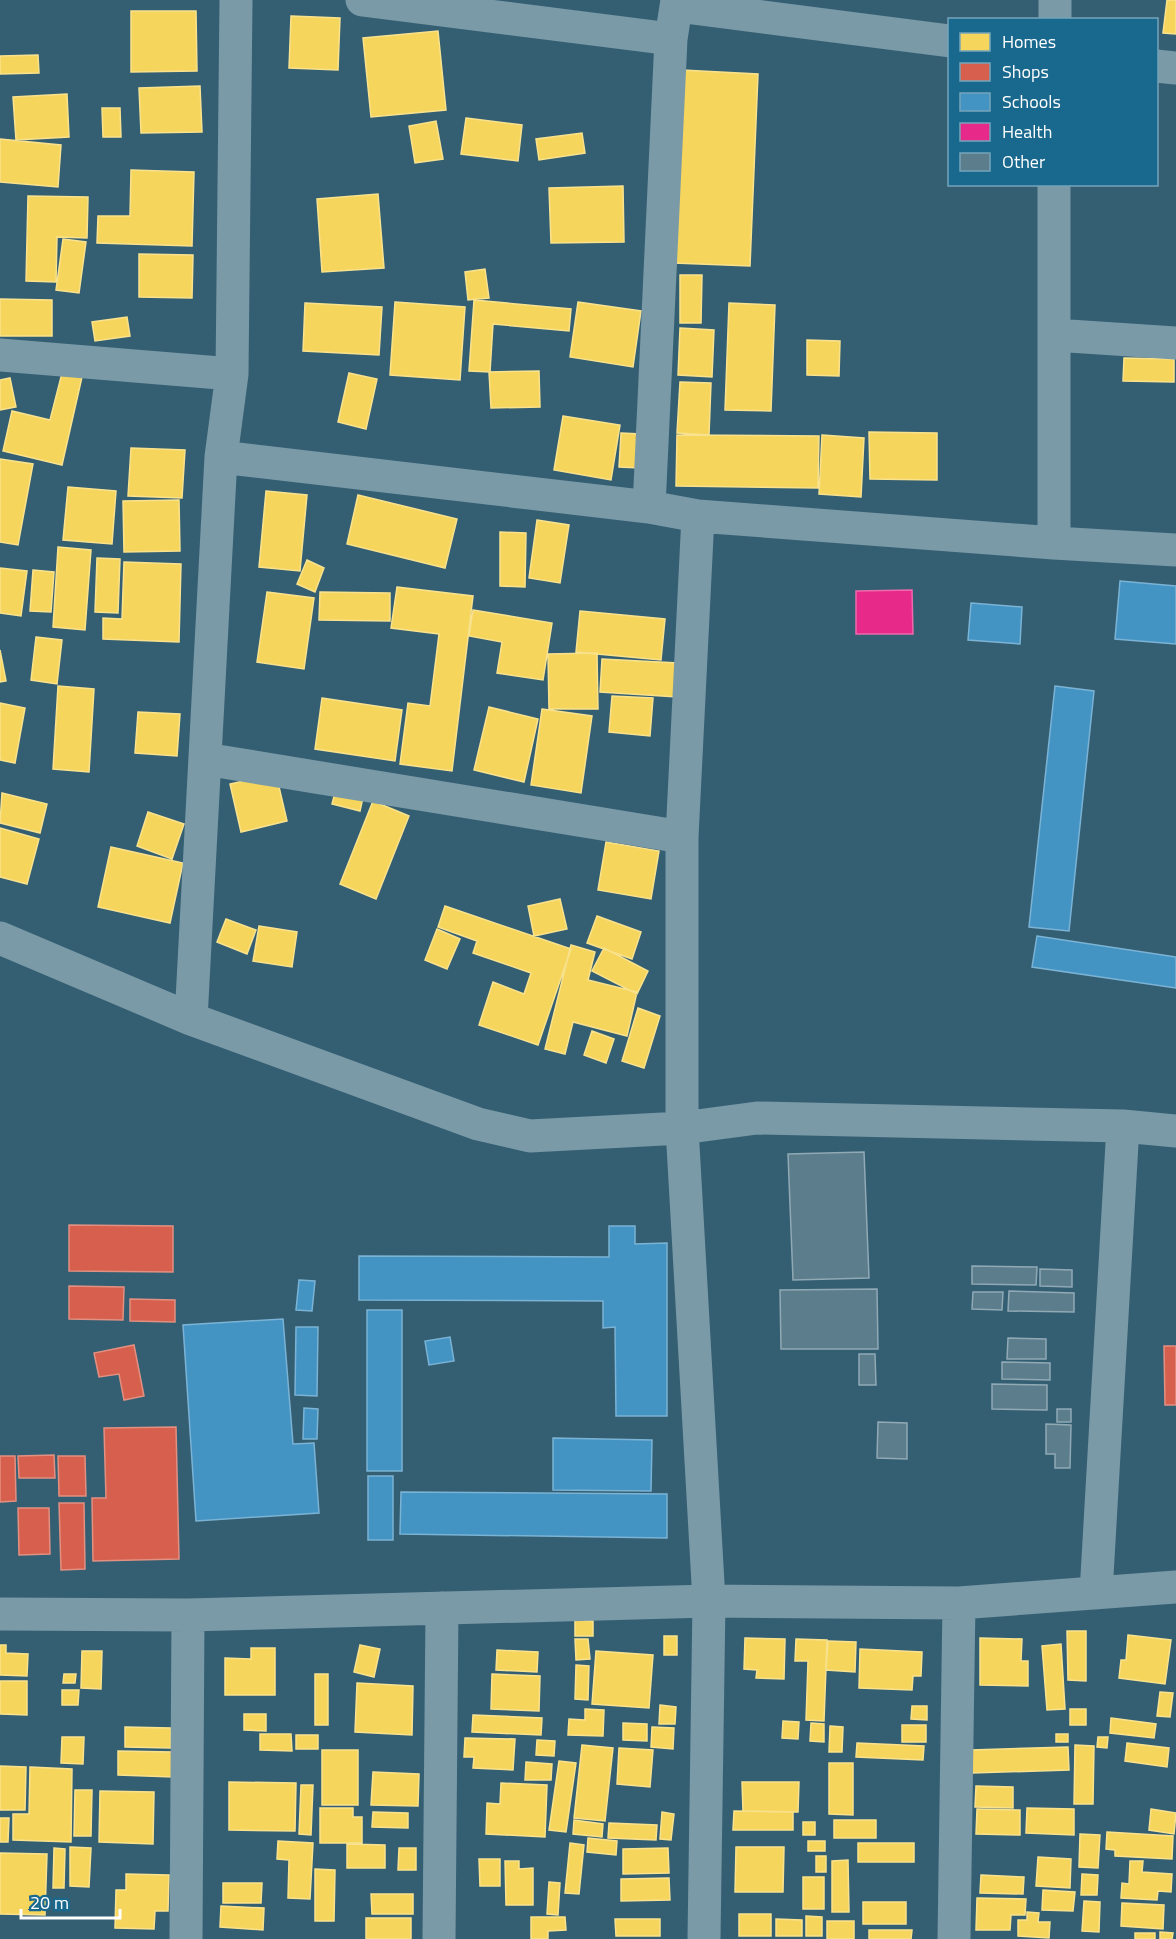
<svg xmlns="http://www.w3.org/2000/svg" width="1176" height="1939" viewBox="0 0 1176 1939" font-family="'Titillium Web',sans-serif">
  <rect width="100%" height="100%" fill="#345f73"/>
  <!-- homes -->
  <path fill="#f6d55c" stroke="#f9e28d" stroke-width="1.5" d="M1167 0H1176V34L1163 33Z
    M131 11H196L197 71 131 72Z
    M291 16 340 18 338 70 289 68Z
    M438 31 446 110 371 117 363 38Z
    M38 55 39 73 0 74V56Z
    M682 70 758 74 750 266 674 263Z
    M200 86 202 132 141 133 139 88Z
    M67 94 69 137 16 140 13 97Z
    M102 108H120L121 137H103Z
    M466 118 522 125 518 161 461 154Z
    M436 121 443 159 415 163 409 126Z
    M582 133 585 153 539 160 536 139Z
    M0 139 61 145 58 187 0 182Z
    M131 170 194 172 192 246 97 243 98 216H130Z
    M623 186 624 242 551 243 549 188Z
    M378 194 384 268 322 272 317 199Z
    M28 196 88 197 87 238 57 237 56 282 26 281Z
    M63 239 86 242 79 293 56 290Z
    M139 254 193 255 192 298 139 297Z
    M485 269 489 298 468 300 465 272Z
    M680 275H702L701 323H680Z
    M0 299 52 300V336H0Z
    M474 300 571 309 569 331 493 324 490 372 469 371Z
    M395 302 465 307 460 380 390 375Z
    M578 302 641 311 633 367 570 357Z
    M305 303 382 307 379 355 303 351Z
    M729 303 775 305 771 411 725 410Z
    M127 317 130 336 95 341 92 322Z
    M680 328 714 330 712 377 678 375Z
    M807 340 840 341 839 376 807 375Z
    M1124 358 1174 359V382L1123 381Z
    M539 371 540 407 491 408 489 372Z
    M62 373 82 377 62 465 3 451 12 411 50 420Z
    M349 373 377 379 366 429 338 422Z
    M10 378 16 407 0 410V380Z
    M680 382 711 383 709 435 677 433Z
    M563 416 620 425 611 480 554 470Z
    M869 432 937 433V480L870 479Z
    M621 433 641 434 640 468 619 467Z
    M677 435 819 436 818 488 676 486Z
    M822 435 864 438 861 497 819 494Z
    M131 448 185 450 182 498 128 496Z
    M0 459 33 464 18 545 0 542Z
    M68 487 116 491 112 544 63 540Z
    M266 491 307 495 300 571 259 567Z
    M358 495 457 519 445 568 347 544Z
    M179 500 180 551 124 552 123 501Z
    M537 520 569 525 560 583 529 578Z
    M500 532 526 533 525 587 500 586Z
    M58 547 91 550 85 630 53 627Z
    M97 558 120 559 118 613 95 612Z
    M307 560 324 568 315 592 297 584Z
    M124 562 181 564 179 642 103 639V618L122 619Z
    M0 568 27 571 21 616 0 613Z
    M33 570 54 572 51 612 30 611Z
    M397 587 473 596 452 771 400 764 408 703 430 706 439 634 391 628Z
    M267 592 314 598 304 669 257 662Z
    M320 592 390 593V621L319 620Z
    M473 610 552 623 543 680 497 673 502 642 469 636Z
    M580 611 665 619 661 660 576 652Z
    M36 637 62 640 57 684 31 680Z
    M0 650 6 681 0 682Z
    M597 653 598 709H549L548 654Z
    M602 659 678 663 677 697 600 692Z
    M58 686 94 689 89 772 53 769Z
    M612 696 653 698 650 736 609 732Z
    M322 698 402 710 395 761 315 749Z
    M0 703 25 708 15 763 0 760Z
    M489 707 538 719 524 782 474 770Z
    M542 709 592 716 581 793 531 785Z
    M138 712 180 714 177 756 135 753Z
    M276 774 287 821 241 832 230 784Z
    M337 785 364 793 360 811 332 804Z
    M2 793 47 804 40 833 0 823Z
    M373 801 409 816 376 899 340 884Z
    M148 812 184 824 172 859 137 846Z
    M0 828 39 839 27 884 0 877Z
    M606 842 659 851 651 899 598 890Z
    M111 847 183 863 170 923 98 907Z
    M560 899 567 929 534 936 528 906Z
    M445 906 571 949 538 1045 479 1025 493 982 524 994 531 973 473 953 477 941 438 927Z
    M597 916 641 932 632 959 587 943Z
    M226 919 256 930 247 954 217 942Z
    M259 926 297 932 292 967 253 961Z
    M437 929 460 939 447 969 425 960Z
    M571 945 595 952 588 980 637 992 627 1036 573 1022 565 1054 545 1049Z
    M604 948 648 971 637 994 592 971Z
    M638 1008 660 1016 644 1068 622 1061Z
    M592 1031 614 1039 606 1063 584 1055Z
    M575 1620 593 1621V1636H575Z
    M1067 1631H1086V1681L1068 1680Z
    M1128 1635 1171 1640 1165 1684 1119 1678 1121 1660H1126Z
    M664 1636H677V1655H664Z
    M745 1638 785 1639 784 1679 756 1678 757 1670 744 1669Z
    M980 1638 1022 1639 1021 1661H1028V1686L980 1685Z
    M575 1639H588L590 1659 576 1660Z
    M796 1639 827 1640 824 1721 806 1720 808 1661H795Z
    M828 1641 856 1642 855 1672 826 1670Z
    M1061 1644 1065 1709 1047 1710 1042 1646Z
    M0 1645H6V1653L28 1654 27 1676 0 1675Z
    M360 1645 380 1649 374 1677 354 1672Z
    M251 1648H275V1695H225V1658L251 1659Z
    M860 1649 922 1652 921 1676H913L912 1690 859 1688Z
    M497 1650 538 1652 537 1672 496 1670Z
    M82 1651H102L101 1689 81 1688Z
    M596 1651 653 1655 649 1708 592 1704Z
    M576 1665 589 1666 588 1700 575 1699Z
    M64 1674H76L75 1683H63Z
    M315 1674H328V1725H315Z
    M492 1674 540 1676 539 1711 491 1709Z
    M0 1681H27V1715L0 1714Z
    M357 1683 413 1686 412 1735 355 1732Z
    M62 1690H79L78 1705H62Z
    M1160 1692 1173 1693 1170 1717 1157 1716Z
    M660 1705 676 1707 675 1724H659Z
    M912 1706H927V1720L911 1719Z
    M585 1709 604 1710 603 1736 568 1735 569 1719 585 1720Z
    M1070 1709H1086V1725H1070Z
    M244 1714H266V1731L244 1730Z
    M473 1715 542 1718 541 1735 472 1732Z
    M1111 1718 1156 1724 1154 1738 1110 1733Z
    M783 1721 799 1722 798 1739 782 1738Z
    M623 1723 647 1724V1741L623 1740Z
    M811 1723 824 1724V1742L810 1741Z
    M902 1725H926V1742H902Z
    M830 1726 843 1727 842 1752H829Z
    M125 1727 171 1728V1748L125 1747Z
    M652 1727 674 1728 673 1749 651 1747Z
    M260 1734H291L292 1751 260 1750Z
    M1056 1734H1068V1742H1056Z
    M296 1735H318V1749H296Z
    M62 1737H84L83 1764 61 1763Z
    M1098 1737H1108L1107 1748 1097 1747Z
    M465 1738 515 1739 513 1770 473 1768 474 1757H464Z
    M537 1740 555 1741 554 1756 536 1755Z
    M857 1743 924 1746 923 1760 856 1757Z
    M1127 1743 1169 1748 1167 1767 1125 1761Z
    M582 1745 613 1748 605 1821 574 1818Z
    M1075 1745 1094 1746 1093 1804H1074Z
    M1068 1747 1069 1770 972 1773 971 1750Z
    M619 1748 653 1750 650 1787 617 1784Z
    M322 1750H358V1805H322Z
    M118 1751 173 1752V1777L118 1775Z
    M559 1761 576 1763 566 1832 549 1830Z
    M526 1762 552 1764 551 1780H525Z
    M829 1763H853V1815L829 1814Z
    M0 1766 26 1767 25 1810H0Z
    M30 1767 72 1769 71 1842 13 1840V1814H29Z
    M373 1772 419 1774 418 1806 371 1805Z
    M229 1782 296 1783 295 1831 229 1830Z
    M742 1782H799L798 1812 743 1811Z
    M501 1783 547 1785 545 1837 486 1834 487 1803 500 1804Z
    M301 1785H313L311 1835 299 1834Z
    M976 1786 1013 1787V1808L975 1807Z
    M75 1790H92L91 1836H74Z
    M100 1791 154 1792 153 1844 99 1842Z
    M320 1808H353V1817H362V1843H320Z
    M1027 1808 1074 1809V1835L1026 1833Z
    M977 1809 1020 1810V1835L976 1834Z
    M1151 1809 1176 1813 1174 1834 1149 1830Z
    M734 1811 793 1812V1830H733Z
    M373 1812 408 1813V1828L372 1827Z
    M662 1812 674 1814 671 1840 660 1839Z
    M0 1818H9L8 1842H0Z
    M574 1820 603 1824 602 1837 573 1834Z
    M834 1820H876V1838H834Z
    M803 1822H815V1835H803Z
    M609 1823 657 1825 656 1840 608 1838Z
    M1107 1832 1173 1836 1172 1859 1115 1856V1850L1106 1849Z
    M1080 1834 1100 1835 1098 1868 1079 1867Z
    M588 1838 617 1841 616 1855 587 1852Z
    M278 1841 313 1843 310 1899 288 1898 289 1860 277 1859Z
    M808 1841H825V1851H808Z
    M570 1843 584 1845 579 1894 565 1893Z
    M858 1843H914V1862H858Z
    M347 1844 385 1845V1868H347Z
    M70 1847 91 1848 89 1887 70 1886Z
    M736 1847H784L783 1892H735Z
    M54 1848 65 1849 64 1888H53Z
    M399 1848H416V1870H398Z
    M668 1848 669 1873 623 1874V1849Z
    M0 1853 47 1854 45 1915 0 1914Z
    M816 1856H826V1872H816Z
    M1038 1857 1071 1859 1070 1888 1036 1886Z
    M479 1859H500V1886H480Z
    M848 1860 849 1912H832V1861Z
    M505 1861H519V1869L533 1868V1905H506Z
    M1130 1861H1143L1142 1872 1172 1874 1171 1892 1158 1891 1157 1900 1121 1898 1122 1883 1129 1884Z
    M315 1869 335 1870 334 1921H315Z
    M126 1874 169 1875 168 1911H155L154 1929 115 1928 116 1890H126Z
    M1082 1874 1098 1875 1097 1895H1081Z
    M981 1875 1024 1877 1023 1894 980 1893Z
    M803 1877H824V1909H803Z
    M669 1878 670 1900 621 1901V1879Z
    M549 1882 560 1883 558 1915 547 1914Z
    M223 1883H262L261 1903H223Z
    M1043 1890 1075 1892 1073 1911 1042 1910Z
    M371 1894H413V1914H372Z
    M977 1898 1026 1899 1025 1915H1011L1010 1930H976Z
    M1084 1901 1100 1902 1099 1932 1082 1931Z
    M863 1902H906V1924H863Z
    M1122 1903 1164 1905 1163 1929 1121 1926Z
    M221 1906 264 1908 263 1930 220 1927Z
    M1027 1912 1039 1913 1038 1922H1050L1049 1938 1018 1936V1920H1027Z
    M739 1914H771V1936H739Z
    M806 1916 822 1917V1936H806Z
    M531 1917H565L566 1930 548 1931V1939H531Z
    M366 1918H411V1939H366Z
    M615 1919H660V1936H616Z
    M776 1919 802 1920V1936H776Z
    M827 1921H854V1939H827Z
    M869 1930H912L911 1939H869Z
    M1160 1932 1173 1933 1172 1939H1160Z
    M1135 1933H1155V1939H1135Z"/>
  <!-- shops -->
  <path fill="#d6604d" stroke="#e29082" stroke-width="1.5" d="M69 1225 173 1226V1272L69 1271Z
    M69 1286 124 1287 123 1320 69 1319Z
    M130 1299 175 1300V1322L130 1321Z
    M134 1345 144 1396 124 1400 119 1374 99 1377 94 1353Z
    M1164 1346H1176V1405H1165Z
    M176 1427 179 1559 93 1561 92 1498H106L104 1428Z
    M54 1455 55 1478H19L18 1456Z
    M0 1456H15L16 1501 0 1502Z
    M58 1456H85L86 1496H59Z
    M59 1503H84L85 1569 61 1570Z
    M18 1508H49L50 1554 19 1555Z"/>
  <!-- schools -->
  <path fill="#4393c3" stroke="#7bb3d5" stroke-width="1.5" d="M1120 581 1176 586V644L1115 639Z
    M971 603 1022 607 1020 644 968 640Z
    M1055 686 1094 691 1069 931 1029 927Z
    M1037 936 1176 957V988L1032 967Z
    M609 1226H635V1244L667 1243V1416H616L615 1327 603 1328V1301L359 1300V1256L609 1257Z
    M299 1280 315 1281 312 1311 296 1310Z
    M367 1310H402V1471H367Z
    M283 1319 293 1444 314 1443 319 1513 196 1521 183 1325Z
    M296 1327H318L317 1396 295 1395Z
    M450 1337 454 1361 429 1365 425 1341Z
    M304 1408 318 1409 317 1439H303Z
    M553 1438 652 1440 651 1491 553 1490Z
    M368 1476H393V1540H368Z
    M401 1492 667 1494V1538L400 1534Z"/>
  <!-- health -->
  <path fill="#e7298a" stroke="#ee69ad" stroke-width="1.5" d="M912 590 913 634H856V591Z"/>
  <!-- building -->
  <path fill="#5c7d8c" stroke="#90a9b5" stroke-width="1.5" d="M864 1152 869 1278 793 1280 788 1154Z
    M972 1266 1037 1267 1036 1285 972 1284Z
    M1040 1269 1072 1270V1287L1040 1286Z
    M877 1289 878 1349H781L780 1290Z
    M1009 1291 1074 1293V1312L1008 1311Z
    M973 1292H1003L1002 1310 972 1309Z
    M1008 1338 1046 1339V1359H1007Z
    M859 1354H875L876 1385H859Z
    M1002 1362 1050 1363V1380L1002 1379Z
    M992 1384 1047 1385V1410L992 1409Z
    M1057 1409H1071V1422H1057Z
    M878 1422 907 1423V1459L877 1458Z
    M1046 1424 1071 1425 1070 1468H1055V1454H1046Z"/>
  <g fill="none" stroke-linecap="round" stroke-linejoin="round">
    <!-- minor -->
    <path stroke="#7b9aa7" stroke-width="33" d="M362 0 671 39
      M677 6 950 41
      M1055 20V0
      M1156 66 1176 68
      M1054 335 1176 343
      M0 355 232 374
      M221 457 649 507 698 516 1054 543 1176 550
      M649 507 671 39 677 0
      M698 516 682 837V1128L709 1601 704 1939
      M1054 543V184
      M205 759 682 837
      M0 938 191 1019 478 1124 530 1136 682 1128 757 1118 1123 1126 1176 1131
      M191 1019 221 457 232 374 236 0
      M1096 1593 1123 1126
      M0 1614 188 1615 709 1601 959 1603 1176 1587
      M186 1939 188 1615
      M439 1939 442 1608
      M954 1939 959 1603"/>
  </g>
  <!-- legend -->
  <rect x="948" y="18" width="210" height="168" fill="#19688e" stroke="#75a4bb" stroke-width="1.5"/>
  <rect x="960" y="33" width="30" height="18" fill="#f6d55c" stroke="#75a4bb" stroke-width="1.5"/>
  <text x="1002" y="48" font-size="18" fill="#ffffff">Homes</text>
  <rect x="960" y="63" width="30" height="18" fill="#d6604d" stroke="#75a4bb" stroke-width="1.5"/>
  <text x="1002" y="78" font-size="18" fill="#ffffff">Shops</text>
  <rect x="960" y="93" width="30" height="18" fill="#4393c3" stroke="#75a4bb" stroke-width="1.5"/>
  <text x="1002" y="108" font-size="18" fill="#ffffff">Schools</text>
  <rect x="960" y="123" width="30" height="18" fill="#e7298a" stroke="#75a4bb" stroke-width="1.5"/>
  <text x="1002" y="138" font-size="18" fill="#ffffff">Health</text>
  <rect x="960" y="153" width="30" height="18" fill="#5c7d8c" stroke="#75a4bb" stroke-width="1.5"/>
  <text x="1002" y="168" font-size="18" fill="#ffffff">Other</text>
  <!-- scale -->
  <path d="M21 1909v9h99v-9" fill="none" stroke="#ffffff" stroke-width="3"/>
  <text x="30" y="1909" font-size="18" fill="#ffffff" stroke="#19688e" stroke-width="4.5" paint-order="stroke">20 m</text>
</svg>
